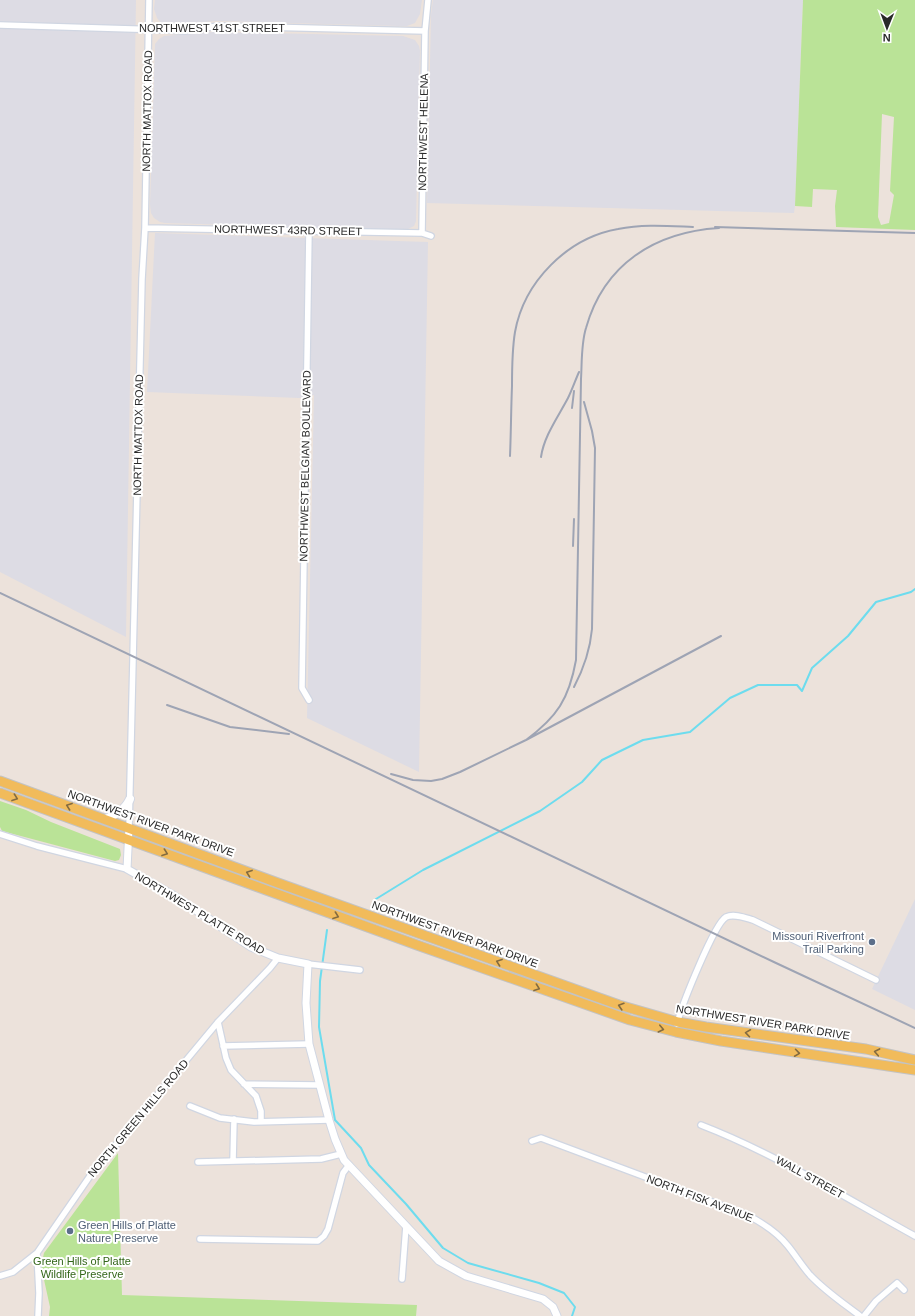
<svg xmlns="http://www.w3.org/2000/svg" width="915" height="1316" viewBox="0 0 915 1316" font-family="Helvetica,sans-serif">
  <rect width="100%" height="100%" fill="#ece2db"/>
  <!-- industrial -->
  <path fill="#dddce4" d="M0 0H136L126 637 0 572Z
    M155 0H422L420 14 415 23 407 26H399L217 21 168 25 162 24 157 18 154 9Z
    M433 0H803L795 206 794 213 427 203 431 15Z
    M213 32 403 36 415 40 419 46 420 51 416 221 414 226 406 230 165 223 160 222 154 218 151 213 150 205 155 44 159 39 164 36Z
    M155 233 428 242 419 772 307 718 314 395 299 398 147 392Z
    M915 899V1010L872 989Z"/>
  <!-- green -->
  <path fill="#bae397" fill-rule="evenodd" d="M803 0H915V230L836 227 835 206 837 190 813 189 812 207 795 206ZM882 114 894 117 890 191 894 195 889 223 881 225 878 217Z
    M0 801 26 810 51 822 120 849 121 855 119 860 115 861 2 831 0 827Z
    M118 1153 122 1295 417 1305 416 1316H49L50 1307 41 1266 44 1253Z"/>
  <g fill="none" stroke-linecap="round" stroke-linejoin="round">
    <!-- stream -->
    <path stroke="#6ddcee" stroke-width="2" d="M376 899 423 870 540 811 582 782 602 760 643 740 690 732 730 698 758 685H797L802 691 812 668 848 636 876 602 911 592 915 589
      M327 930 320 981 319 1027 335 1120 361 1148 369 1165 406 1204 443 1248 468 1263 539 1283 564 1293 575 1307 572 1316"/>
    <!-- minor casing -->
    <g stroke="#d0d6e2" stroke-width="8">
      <path id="minor" d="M0 25 166 30 184 31 218 26 425 31
        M145 228 422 233 431 236
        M422 233 425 31 428 0
        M309 700 302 688 309 231
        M129 828 142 279 145 228 149 0
        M0 834 37 846 127 869
        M308 964 360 970
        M218 1022 226 1058 231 1070 256 1096 261 1111V1121
        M677 1024C681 1007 714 924 726 917 734 913 746 918 753 920L876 980
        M223 1046 309 1044
        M244 1084 319 1085
        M190 1106 220 1118 254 1122 329 1120
        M701 1125C776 1154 844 1197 915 1236
        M532 1141 541 1138 747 1215C763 1223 777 1232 788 1246 796 1256 802 1266 810 1275 825 1291 843 1303 860 1316
        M233 1161 234 1119
        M198 1162 321 1159 341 1154
        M200 1239 318 1241 324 1236 328 1229 343 1173 349 1165
        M37 1253 39 1293 38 1316
        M0 1276 13 1272 37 1253 90 1176 218 1022 270 968 278 958
        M402 1279 406 1226
        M864 1316 876 1301 897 1283 904 1290"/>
    </g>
    <!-- tertiary casing -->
    <g stroke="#d0d6e2" stroke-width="9">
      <path id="tertiary" d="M129 828 127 869 173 895 251 947 278 958 308 964 306 1003 309 1044 329 1120 335 1139 344 1160 439 1261 466 1276 543 1299 553 1307 557 1316"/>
    </g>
    <!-- secondary casing -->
    <g stroke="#d0d6e2" stroke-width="10">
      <path id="secondary" d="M105 819C116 815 125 810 130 799"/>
    </g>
    <!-- primary casing -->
    <g stroke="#c3c3c3" stroke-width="11">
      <path id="primary" d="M0 781 278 883 619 1005 678 1022 706 1027 866 1049 915 1060
        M0 793 417 945 630 1020 676 1032 721 1041 915 1070"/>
    </g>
    <!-- minor -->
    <use href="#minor" stroke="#fff" stroke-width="5.5"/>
    <!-- tertiary -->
    <use href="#tertiary" stroke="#fff" stroke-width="7"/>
    <!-- secondary -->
    <use href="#secondary" stroke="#fff" stroke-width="8"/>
    <!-- primary -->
    <use href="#primary" stroke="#f1bb5b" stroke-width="9"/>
    <!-- rail -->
    <path stroke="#9ea4b4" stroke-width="2" d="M715 227 915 233
      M572 408 574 391
      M510 456C511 433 511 410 512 386 512 368 512 350 515 332 524 282 567 238 618 229 643 224 668 226 693 227
      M541 457C544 436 558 417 568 398 572 390 575 381 579 372
      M573 546 574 519
      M0 593 776 963 915 1028
      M574 687C584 668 590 651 592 629L595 448 592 431 584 402
      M167 705 230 727 289 734
      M526 740C557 717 569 699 576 660L581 379C582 363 581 344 586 328 604 264 655 232 719 228
      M391 774 413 780 431 781 442 779 460 772 526 740 721 636"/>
  </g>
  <!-- one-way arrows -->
  <defs><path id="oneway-chevron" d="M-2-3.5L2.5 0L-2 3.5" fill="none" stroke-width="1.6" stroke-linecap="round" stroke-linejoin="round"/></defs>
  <g stroke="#836b40">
    <use href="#oneway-chevron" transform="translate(15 798) rotate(20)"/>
    <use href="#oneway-chevron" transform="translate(69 806) rotate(-160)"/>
    <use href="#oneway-chevron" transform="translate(165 853) rotate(20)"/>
    <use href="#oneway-chevron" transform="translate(249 873) rotate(-160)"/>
    <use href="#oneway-chevron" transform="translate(336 916) rotate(20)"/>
    <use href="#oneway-chevron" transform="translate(499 962) rotate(-160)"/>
    <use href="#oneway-chevron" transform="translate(537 988) rotate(20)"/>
    <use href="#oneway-chevron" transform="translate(621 1006) rotate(-163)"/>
    <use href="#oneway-chevron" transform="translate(661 1029) rotate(13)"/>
    <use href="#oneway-chevron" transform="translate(748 1033) rotate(-172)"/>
    <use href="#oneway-chevron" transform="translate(877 1052) rotate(-169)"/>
    <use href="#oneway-chevron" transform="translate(797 1053) rotate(8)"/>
  </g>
  <!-- markers -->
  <g fill="#5c6f8a" stroke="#fff" stroke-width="1.5">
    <circle cx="872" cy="942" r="4"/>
    <circle cx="70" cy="1231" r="4"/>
  </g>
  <g text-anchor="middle" stroke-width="4" stroke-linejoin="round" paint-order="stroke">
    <!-- street labels -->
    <g font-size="11" fill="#292929" stroke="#fff">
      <text x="212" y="32">NORTHWEST 41ST STREET</text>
      <text transform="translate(147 111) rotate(-89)" y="4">NORTH MATTOX ROAD</text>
      <text transform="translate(423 132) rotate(-89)" y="4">NORTHWEST HELENA</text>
      <text transform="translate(288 230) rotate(1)" y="4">NORTHWEST 43RD STREET</text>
      <text transform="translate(138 435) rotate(-89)" y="4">NORTH MATTOX ROAD</text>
      <text transform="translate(305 466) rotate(-89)" y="4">NORTHWEST BELGIAN BOULEVARD</text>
      <text transform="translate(151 823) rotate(20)" y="4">NORTHWEST RIVER PARK DRIVE</text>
      <text transform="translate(200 913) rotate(31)" y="4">NORTHWEST PLATTE ROAD</text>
      <text transform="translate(455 934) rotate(20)" y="4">NORTHWEST RIVER PARK DRIVE</text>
      <text transform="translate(763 1022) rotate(9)" y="4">NORTHWEST RIVER PARK DRIVE</text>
      <text transform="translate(138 1118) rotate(-50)" y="4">NORTH GREEN HILLS ROAD</text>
      <text transform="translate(810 1177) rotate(29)" y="4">WALL STREET</text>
      <text transform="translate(700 1198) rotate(21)" y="4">NORTH FISK AVENUE</text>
    </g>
    <!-- service labels -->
    <g font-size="11" fill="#4e5e75" stroke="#fff" text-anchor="end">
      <text x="864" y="940">Missouri Riverfront<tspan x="864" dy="13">Trail Parking</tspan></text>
      <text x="78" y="1229" text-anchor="start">Green Hills of Platte<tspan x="78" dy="13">Nature Preserve</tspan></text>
    </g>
    <!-- park labels -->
    <g font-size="11" fill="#336619" stroke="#fff">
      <text x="82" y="1265">Green Hills of Platte<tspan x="82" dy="13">Wildlife Preserve</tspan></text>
    </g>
  </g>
  <!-- north arrow -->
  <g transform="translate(887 28) rotate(181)" stroke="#ffffff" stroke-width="3" paint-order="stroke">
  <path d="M0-3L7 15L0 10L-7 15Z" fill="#292929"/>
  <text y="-6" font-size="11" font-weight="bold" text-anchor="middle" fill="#292929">N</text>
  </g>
</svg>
